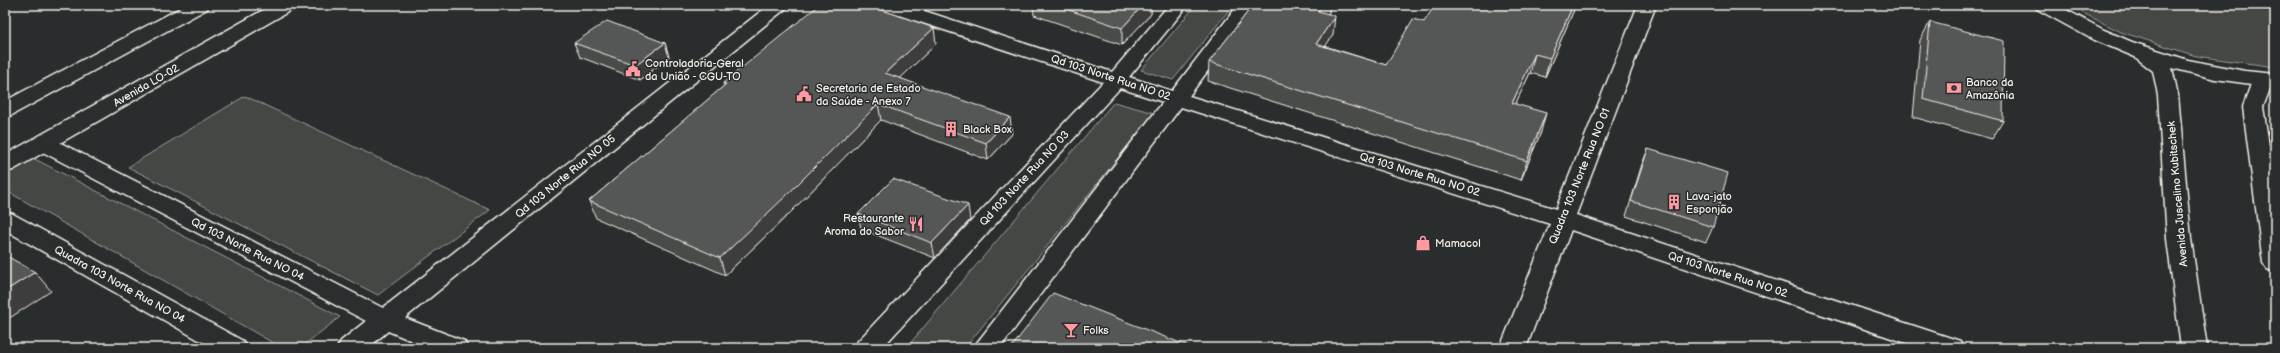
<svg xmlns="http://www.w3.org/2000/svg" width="2280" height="353" viewBox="0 0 2280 353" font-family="'Balsamiq Sans',sans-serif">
  <rect width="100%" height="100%" fill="#2a2d2e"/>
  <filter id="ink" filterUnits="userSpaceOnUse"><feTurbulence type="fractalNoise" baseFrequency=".025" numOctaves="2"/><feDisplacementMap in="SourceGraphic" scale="8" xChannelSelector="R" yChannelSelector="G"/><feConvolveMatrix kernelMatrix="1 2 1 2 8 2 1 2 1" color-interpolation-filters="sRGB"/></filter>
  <g filter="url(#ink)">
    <!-- green -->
    <path fill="#444645" stroke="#9c9c96" d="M1196 5H1233L1173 80 1141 70Z
      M2067 5H2275V67L2196 56 2121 32Z
      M245 96 490 210 378 295 128 167Z
      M1114 102 1154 113 965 348 907 347Z
      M29 156 340 317 300 348H282L5 190V170Z"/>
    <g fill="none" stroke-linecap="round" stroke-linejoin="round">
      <!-- minor casing -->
      <g stroke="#f4f1e8" stroke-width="3">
        <path id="minor" d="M769 5H790L405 318 464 341 468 348H429L388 331 368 348H337L341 341 366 321 35 148 32 143 35 138 43 136 51 138 383 308Z
          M878 5H906L1112 72 1169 5H1188L1129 77 1172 91 1238 5H1257L1189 96 1556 209 1638 5H1656L1576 215 1960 341 1964 348H1921L1571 230 1526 348H1500L1550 224 1181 107 1000 348H973L1163 102 1120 88 882 348H854L858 341 1103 82 880 9Z
          M5 212 13 214 243 341 247 348H213L5 230Z"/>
      </g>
      <!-- tertiary casing -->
      <g stroke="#f4f1e8" stroke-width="3">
        <path id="tertiary" d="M186 5H209L207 9 12 115 5 117V101Z
          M272 5H295L293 9 13 170 5 172V155Z"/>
      </g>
      <!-- primary casing -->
      <g stroke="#f4f1e8" stroke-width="3">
        <path id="primary" d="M2035 5H2057L2104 30 2132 42 2188 60 2245 71 2275 74V86H2271L2263 107 2275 184V272L2267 269 2263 263 2243 107 2251 84 2215 79 2172 68 2178 95 2191 239 2207 348H2181L2167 239 2158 95 2153 71 2135 57 2090 38 2037 9Z"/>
      </g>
      <!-- minor -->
      <use href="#minor" fill="#2a2d2e" fill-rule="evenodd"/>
      <!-- tertiary -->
      <use href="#tertiary" fill="#2a2d2e" fill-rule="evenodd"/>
      <!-- primary -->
      <use href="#primary" fill="#2a2d2e" fill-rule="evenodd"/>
    </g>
    <!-- wall -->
    <path fill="#494b4a" stroke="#f4f1e8" d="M1033 5H1151V14L1122 45 1034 15Z
      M1253 5H1330L1329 12 1328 14 1333 35 1325 46 1386 65 1424 22 1576 5 1545 77 1530 73 1515 104 1541 132 1521 180 1208 81 1209 62Z
      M1930 22 2003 121 1992 139 1913 117 1920 40Z
      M574 43H665L669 57 640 80 580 57Z
      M936 44 900 78 1012 134 988 160 881 120 791 212 725 275 596 218 589 201 724 86 723 83Z
      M1648 149 1713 227 1706 242 1626 216 1642 164Z
      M858 214 970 220 935 258 861 229Z"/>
    <!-- shaded-wall -->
    <path fill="#3c3d3c" stroke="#f4f1e8" d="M1143 5H1151V14L1122 45V28Z
      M1323 5H1330L1329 12 1316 30 1318 11Z
      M1573 5H1576L1545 77 1550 58Z
      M1335 16 1333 35 1314 63 1316 44Z
      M934 28 936 44 888 90 885 73Z
      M665 43 669 57 640 80 635 65Z
      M1535 54 1530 73 1507 122 1512 103Z
      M878 104 881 120 791 212 725 275 720 258Z
      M1546 113 1541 132 1521 180 1527 161Z
      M1010 117 1012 134 988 160 986 143Z
      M968 205 970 220 935 258 932 243Z
      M35 272 51 291 5 321V291Z"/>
    <!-- building -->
    <path fill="#555756" stroke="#f4f1e8" d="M819 5H868L934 28 885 73 1010 117 986 143 878 104 787 195 720 258 589 201 726 84 723 83Z
      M1054 5H1143L1122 28Z
      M1253 5H1323L1318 11 1335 16 1316 44 1386 65 1413 19 1424 22 1435 5H1573L1550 58 1535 54 1512 103 1546 113 1527 161 1209 62Z
      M607 21 665 43 635 65 574 43Z
      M1930 22 2004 41 2003 121 1923 99Z
      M1648 149 1728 173 1713 227 1631 201Z
      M893 179 968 205 932 243 858 214Z
      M5 255 35 272 5 291Z
      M1053 293 1193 348H1011Z"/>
  </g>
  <!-- icons -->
  <defs>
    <g id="civic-bare" transform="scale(1.2)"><path d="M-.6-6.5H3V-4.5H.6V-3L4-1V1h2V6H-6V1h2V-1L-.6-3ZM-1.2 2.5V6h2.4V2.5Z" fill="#ff9aa2" stroke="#2a2d2e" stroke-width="2.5" paint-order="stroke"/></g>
    <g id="bank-bare" transform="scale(1.2)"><path d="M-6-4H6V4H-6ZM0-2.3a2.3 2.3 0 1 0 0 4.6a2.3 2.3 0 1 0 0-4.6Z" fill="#ff9aa2" stroke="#2a2d2e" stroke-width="2.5" paint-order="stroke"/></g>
    <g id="building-bare" transform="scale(1.2)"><path d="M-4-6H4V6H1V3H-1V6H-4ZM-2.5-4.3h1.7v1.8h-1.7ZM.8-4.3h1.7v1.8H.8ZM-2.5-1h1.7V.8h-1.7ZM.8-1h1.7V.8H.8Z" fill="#ff9aa2" stroke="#2a2d2e" stroke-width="2.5" paint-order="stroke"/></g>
    <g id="restaurant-bare" transform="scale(1.2)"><path d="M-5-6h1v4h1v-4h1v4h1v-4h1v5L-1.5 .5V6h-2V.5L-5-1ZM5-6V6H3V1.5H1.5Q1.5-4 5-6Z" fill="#ff9aa2" stroke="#2a2d2e" stroke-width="2.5" paint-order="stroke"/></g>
    <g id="shop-bare" transform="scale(1.2)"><path d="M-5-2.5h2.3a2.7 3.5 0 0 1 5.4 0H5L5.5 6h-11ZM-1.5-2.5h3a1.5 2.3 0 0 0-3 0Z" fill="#ff9aa2" stroke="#2a2d2e" stroke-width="2.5" paint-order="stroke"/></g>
    <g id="bar-bare" transform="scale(1.2)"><path d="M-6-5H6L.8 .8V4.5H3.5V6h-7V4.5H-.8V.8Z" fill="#ff9aa2" stroke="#2a2d2e" stroke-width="2.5" paint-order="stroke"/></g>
  </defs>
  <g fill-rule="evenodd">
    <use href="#civic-bare" x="633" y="69"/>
    <use href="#bank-bare" x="1954" y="88"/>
    <use href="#civic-bare" x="804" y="94"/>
    <use href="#building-bare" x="951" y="129"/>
    <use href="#building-bare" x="1674" y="202"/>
    <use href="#restaurant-bare" x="916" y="224"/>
    <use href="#shop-bare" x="1423" y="243"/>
    <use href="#bar-bare" x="1071" y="330"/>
  </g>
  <g text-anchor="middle" stroke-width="3" stroke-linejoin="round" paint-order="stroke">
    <!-- poi labels -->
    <g font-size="11" fill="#f4f1e8" stroke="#2a2d2e" text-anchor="start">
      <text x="645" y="67">Controladoria-Geral<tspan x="645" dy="13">da União - CGU-TO</tspan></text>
      <text x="1966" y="86">Banco da<tspan x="1966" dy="13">Amazônia</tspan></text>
      <text x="816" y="92">Secretaria de Estado<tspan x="816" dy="13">da Saúde - Anexo 7</tspan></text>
      <text x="963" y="133">Black Box</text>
      <text x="1686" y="200">Lava-jato<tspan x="1686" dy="13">Esponjão</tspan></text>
      <text x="904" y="222" text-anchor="end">Restaurante<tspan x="904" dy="13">Aroma do Sabor</tspan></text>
      <text x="1435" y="247">Mamacol</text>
      <text x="1083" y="334">Folks</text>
    </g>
    <!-- street labels -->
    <g font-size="11" fill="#f4f1e8" stroke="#2a2d2e">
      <text transform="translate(1111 77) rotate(18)" y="4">Qd 103 Norte Rua NO 02</text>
      <text transform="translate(146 85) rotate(-30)" y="4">Avenida LO-02</text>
      <text transform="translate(1420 174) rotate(17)" y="4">Qd 103 Norte Rua NO 02</text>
      <text transform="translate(565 176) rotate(-39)" y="4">Qd 103 Norte Rua NO 05</text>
      <text transform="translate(1579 176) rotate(-68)" y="4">Quadra 103 Norte Rua NO 01</text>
      <text transform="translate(1024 178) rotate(-47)" y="4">Qd 103 Norte Rua NO 03</text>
      <text transform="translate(2177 194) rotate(-95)" y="4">Avenida Juscelino Kubitschek</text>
      <text transform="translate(248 249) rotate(27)" y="4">Qd 103 Norte Rua NO 04</text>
      <text transform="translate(1728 274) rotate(18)" y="4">Qd 103 Norte Rua NO 02</text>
      <text transform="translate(120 284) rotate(29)" y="4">Quadra 103 Norte Rua NO 04</text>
    </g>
  </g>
  <!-- margin -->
  <rect width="2280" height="353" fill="none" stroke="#2a2d2e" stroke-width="20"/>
  <rect x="10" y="10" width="2260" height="333" fill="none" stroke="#f4f1e8" stroke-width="1.5" filter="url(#ink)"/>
</svg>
